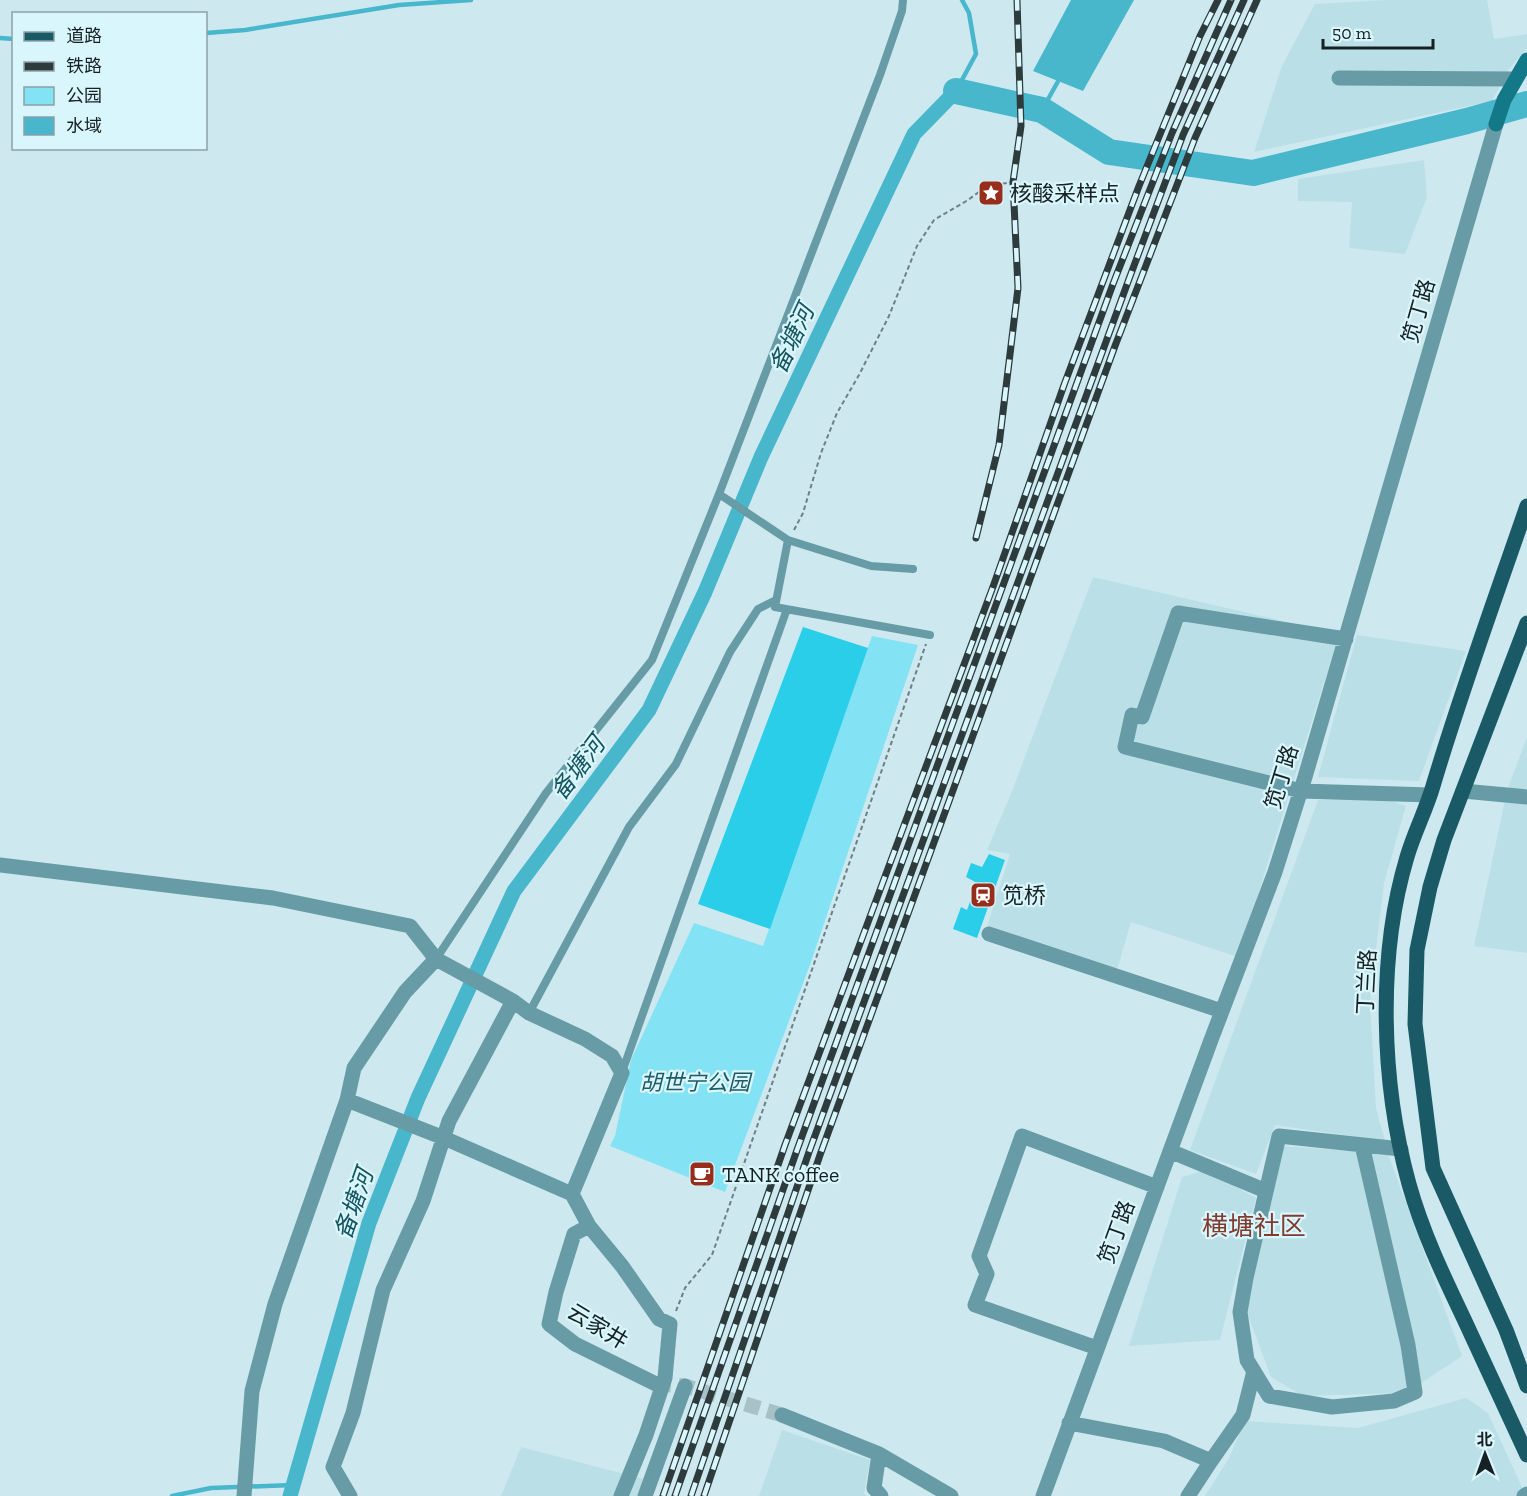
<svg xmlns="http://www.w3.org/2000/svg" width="1527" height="1496" viewBox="0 0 1527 1496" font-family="'Zilla Slab','Noto Sans SC',serif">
  <rect width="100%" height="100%" fill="#cde9ef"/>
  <!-- built -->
  <path fill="#badfe7" d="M1388 0H1487L1494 39 1527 34V48L1509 69 1492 101 1254 152 1282 66 1315 4Z
    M1424 160 1427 197 1405 254 1349 248 1352 202 1298 201V179Z
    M1093 577 1339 634 1256 901 1235 956 1131 922 1117 970 986 930 1010 854 987 850 1009 799Z
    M1357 635 1466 651 1419 781 1318 777Z
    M1527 737V953L1474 946 1507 791Z
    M1386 799 1406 806 1384 883 1370 1001 1376 1108 1385 1141 1275 1125 1256 1174 1190 1150 1318 800Z
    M1284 1146 1388 1154 1462 1356 1406 1393 1303 1396 1271 1377 1245 1307Z
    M1206 1170 1256 1198 1220 1340 1129 1346 1182 1177Z
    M1466 1398 1488 1413 1526 1496H1205L1229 1458 1245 1421 1358 1428Z
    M782 1430 870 1460 864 1493 867 1496H759Z
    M521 1447 651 1481 645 1496H501Z"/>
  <!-- green -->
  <path fill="#84e2f5" d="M872 636 918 645 811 962 725 1192 610 1146 615 1136 631 1060 694 923 763 946Z"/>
  <!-- water -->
  <path fill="#48b7cc" d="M1071 0H1134L1083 91 1033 71Z"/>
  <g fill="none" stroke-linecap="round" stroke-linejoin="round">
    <!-- stream -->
    <path stroke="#48b7cc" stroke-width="4.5" d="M206 33 245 30 399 5 471 0
      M0 38 14 39
      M956 91 976 54 969 13 962 0
      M1042 110 1061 76
      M172 1496 211 1488 293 1485"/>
    <!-- canal -->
    <path stroke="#48b7cc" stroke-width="15" d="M290 1496 369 1223 418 1098 514 891 649 710 705 592 761 457 914 134 956 91"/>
    <!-- river -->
    <path stroke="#48b7cc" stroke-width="26" d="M956 91 1042 110 1109 152 1253 173 1467 121 1527 104"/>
  </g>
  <!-- building -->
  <path fill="#2bcee9" d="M803 627 868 648 770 929 698 904Z
    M989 854 1005 860 977 938 953 929 961 907 967 910 977 883 966 877 971 863 982 867Z"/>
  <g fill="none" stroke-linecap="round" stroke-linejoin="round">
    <!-- street-tunnel -->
    <path stroke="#a8c1c6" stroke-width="15" stroke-dasharray="15 8" stroke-linecap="butt" d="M656 1384 685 1386 782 1415"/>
    <!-- path -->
    <path stroke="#6d8184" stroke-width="2" stroke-dasharray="4.5 3" stroke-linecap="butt" d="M794 530 803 513 821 453 837 413 859 375 889 316 917 246 934 220 968 200 987 186 1013 182
      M676 1311 685 1288 712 1255 926 644"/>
    <!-- lane -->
    <path stroke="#679ca7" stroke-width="8" d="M719 494 788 540 871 566 913 569
      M788 540 775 607 930 635
      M436 959 546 793 652 660 719 494 880 75 902 11 903 0
      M529 1013 629 827 676 764 730 652 758 609 776 600
      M622 1072 787 609"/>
    <!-- street -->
    <path stroke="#679ca7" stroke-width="15" d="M1339 78 1515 79
      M1346 639 1178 613 1142 717 1132 715 1125 747 1301 791 1430 795
      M1463 791 1527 797
      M0 865 273 898 410 926 436 959 513 1001 529 1013 585 1039 612 1056 622 1073 572 1194
      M989 934 1222 1011
      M347 1100 444 1138 572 1194 589 1226 622 1266 659 1319 670 1324 665 1378 646 1435 621 1496
      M1362 1145 1408 1345 1415 1392 1394 1401 1332 1407 1269 1396 1247 1360 1240 1312 1246 1278 1279 1136 1401 1149
      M1170 1151 1266 1191
      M589 1226 574 1234 556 1292 549 1324 575 1344 656 1384
      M1097 1348 975 1305 987 1274 979 1256 1022 1136 1157 1187
      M782 1415 879 1454 951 1496
      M1069 1423 1164 1441 1211 1461 1188 1496
      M879 1454 874 1488 881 1496
      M1211 1461 1243 1415 1254 1371
      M244 1496 252 1391 275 1304 347 1100 354 1068 405 992 436 959
      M350 1496 333 1467 353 1413 383 1290 423 1201 449 1121 513 1001
      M645 1496 685 1386
      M1043 1496 1211 1040 1275 872 1305 777 1496 124
      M1524 1496 1527 1494"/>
    <!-- secondary -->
    <path stroke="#137989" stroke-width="15" d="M1496 124 1504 100 1527 60"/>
    <!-- primary -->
    <path stroke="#195a66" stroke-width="15" d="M1527 506C1495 599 1461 692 1433 786 1426 810 1414 833 1407 857 1377 957 1381 1083 1409 1184 1422 1231 1443 1275 1464 1319 1485 1364 1506 1410 1527 1455
      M1527 623 1444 840 1430 887 1417 950 1415 1024 1433 1168 1506 1330 1527 1386"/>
    <!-- rail casing -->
    <g stroke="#2d3b3d" stroke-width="7">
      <path id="rail" d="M976 538 999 445 1018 288 1013 182 1021 126 1017 0
        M663 1496 785 1145 994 584 1064 385 1139 186 1200 36 1218 0
        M675 1496 797 1150 1113 284 1172 133 1231 0
        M691 1496 809 1152 1129 279 1183 135 1244 0
        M704 1496 820 1155 1115 346 1195 138 1257 0"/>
    </g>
    <!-- rail -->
    <use href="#rail" stroke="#daf6fd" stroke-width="4.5" stroke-dasharray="14" stroke-linecap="butt"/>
  </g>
  <!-- icons -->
  <defs>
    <g id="sight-square" transform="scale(1.35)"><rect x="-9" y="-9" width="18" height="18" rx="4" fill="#972e1b" stroke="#daf6fd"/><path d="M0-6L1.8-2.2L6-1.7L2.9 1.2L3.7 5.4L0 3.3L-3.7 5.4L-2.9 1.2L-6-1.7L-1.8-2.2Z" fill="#fff"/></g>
    <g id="station-square" transform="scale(1.35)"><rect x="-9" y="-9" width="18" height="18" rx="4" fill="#972e1b" stroke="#daf6fd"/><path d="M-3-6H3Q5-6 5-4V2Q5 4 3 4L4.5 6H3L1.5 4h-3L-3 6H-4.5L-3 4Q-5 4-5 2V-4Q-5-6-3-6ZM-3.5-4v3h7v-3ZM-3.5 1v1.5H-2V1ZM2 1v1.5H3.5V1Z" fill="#fff"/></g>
    <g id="cafe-square" transform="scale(1.35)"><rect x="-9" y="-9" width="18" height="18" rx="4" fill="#972e1b" stroke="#daf6fd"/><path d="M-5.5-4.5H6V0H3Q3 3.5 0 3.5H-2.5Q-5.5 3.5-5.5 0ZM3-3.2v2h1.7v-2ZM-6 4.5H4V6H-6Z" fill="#fff"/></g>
  </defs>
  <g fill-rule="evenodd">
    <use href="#sight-square" x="991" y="193"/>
    <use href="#station-square" x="983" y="895"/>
    <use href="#cafe-square" x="702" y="1174"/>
  </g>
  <g text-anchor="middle" stroke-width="4.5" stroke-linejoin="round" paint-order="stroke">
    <!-- poi labels -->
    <g font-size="22" fill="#162123" stroke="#daf6fd" text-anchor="start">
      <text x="1010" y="201">核酸采样点</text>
      <text x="1002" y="903">笕桥</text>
      <text x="722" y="1182">TANK coffee</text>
    </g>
    <!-- street labels -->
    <g font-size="22" fill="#162123" stroke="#daf6fd">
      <text transform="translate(1418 311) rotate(-74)" y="8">笕丁路</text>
      <text transform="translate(1281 777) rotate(-73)" y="8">笕丁路</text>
      <text transform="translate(1366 982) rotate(-87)" y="8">丁兰路</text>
      <text transform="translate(1116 1232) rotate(-70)" y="8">笕丁路</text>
      <text transform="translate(598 1326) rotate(31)" y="8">云家井</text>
    </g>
    <!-- park labels -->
    <g font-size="22" font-style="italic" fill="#1e5b66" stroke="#daf6fd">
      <text x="695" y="1090">胡世宁公园</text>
    </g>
    <!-- water labels -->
    <g font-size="24" font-style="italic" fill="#165560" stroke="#daf6fd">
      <text transform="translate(792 339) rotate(-65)" y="8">备塘河</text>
      <text transform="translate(578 768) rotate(-53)" y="8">备塘河</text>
      <text transform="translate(354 1204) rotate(-71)" y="8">备塘河</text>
    </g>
    <!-- quarter labels -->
    <g font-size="26" fill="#813b2e" stroke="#daf6fd">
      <text x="1254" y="1235">横塘社区</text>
    </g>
  </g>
  <!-- legend -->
  <rect x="12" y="12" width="195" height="138" fill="#daf6fd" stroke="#8ca1a6" stroke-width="1.5"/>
  <rect x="24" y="32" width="30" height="9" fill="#195a66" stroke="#8ca1a6" stroke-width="1.5"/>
  <text x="66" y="42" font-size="18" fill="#162123">道路</text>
  <rect x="24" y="62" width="30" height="9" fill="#2d3b3d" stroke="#8ca1a6" stroke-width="1.5"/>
  <text x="66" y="72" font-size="18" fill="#162123">铁路</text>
  <rect x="24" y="87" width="30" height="18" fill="#84e2f5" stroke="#8ca1a6" stroke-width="1.5"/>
  <text x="66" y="102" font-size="18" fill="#162123">公园</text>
  <rect x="24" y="117" width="30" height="18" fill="#48b7cc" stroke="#8ca1a6" stroke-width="1.5"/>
  <text x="66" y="132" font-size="18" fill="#162123">水域</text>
  <!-- north arrow -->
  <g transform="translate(1485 1454) rotate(359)" stroke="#daf6fd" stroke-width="4.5" paint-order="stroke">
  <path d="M0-4.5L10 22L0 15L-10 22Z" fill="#162123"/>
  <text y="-9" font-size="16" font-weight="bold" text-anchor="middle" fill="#162123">北</text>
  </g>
  <!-- scale -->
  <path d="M1323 39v9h110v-9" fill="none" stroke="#162123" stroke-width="3"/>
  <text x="1332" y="39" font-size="18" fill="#162123" stroke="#daf6fd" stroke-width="4.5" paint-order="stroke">50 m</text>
</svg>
